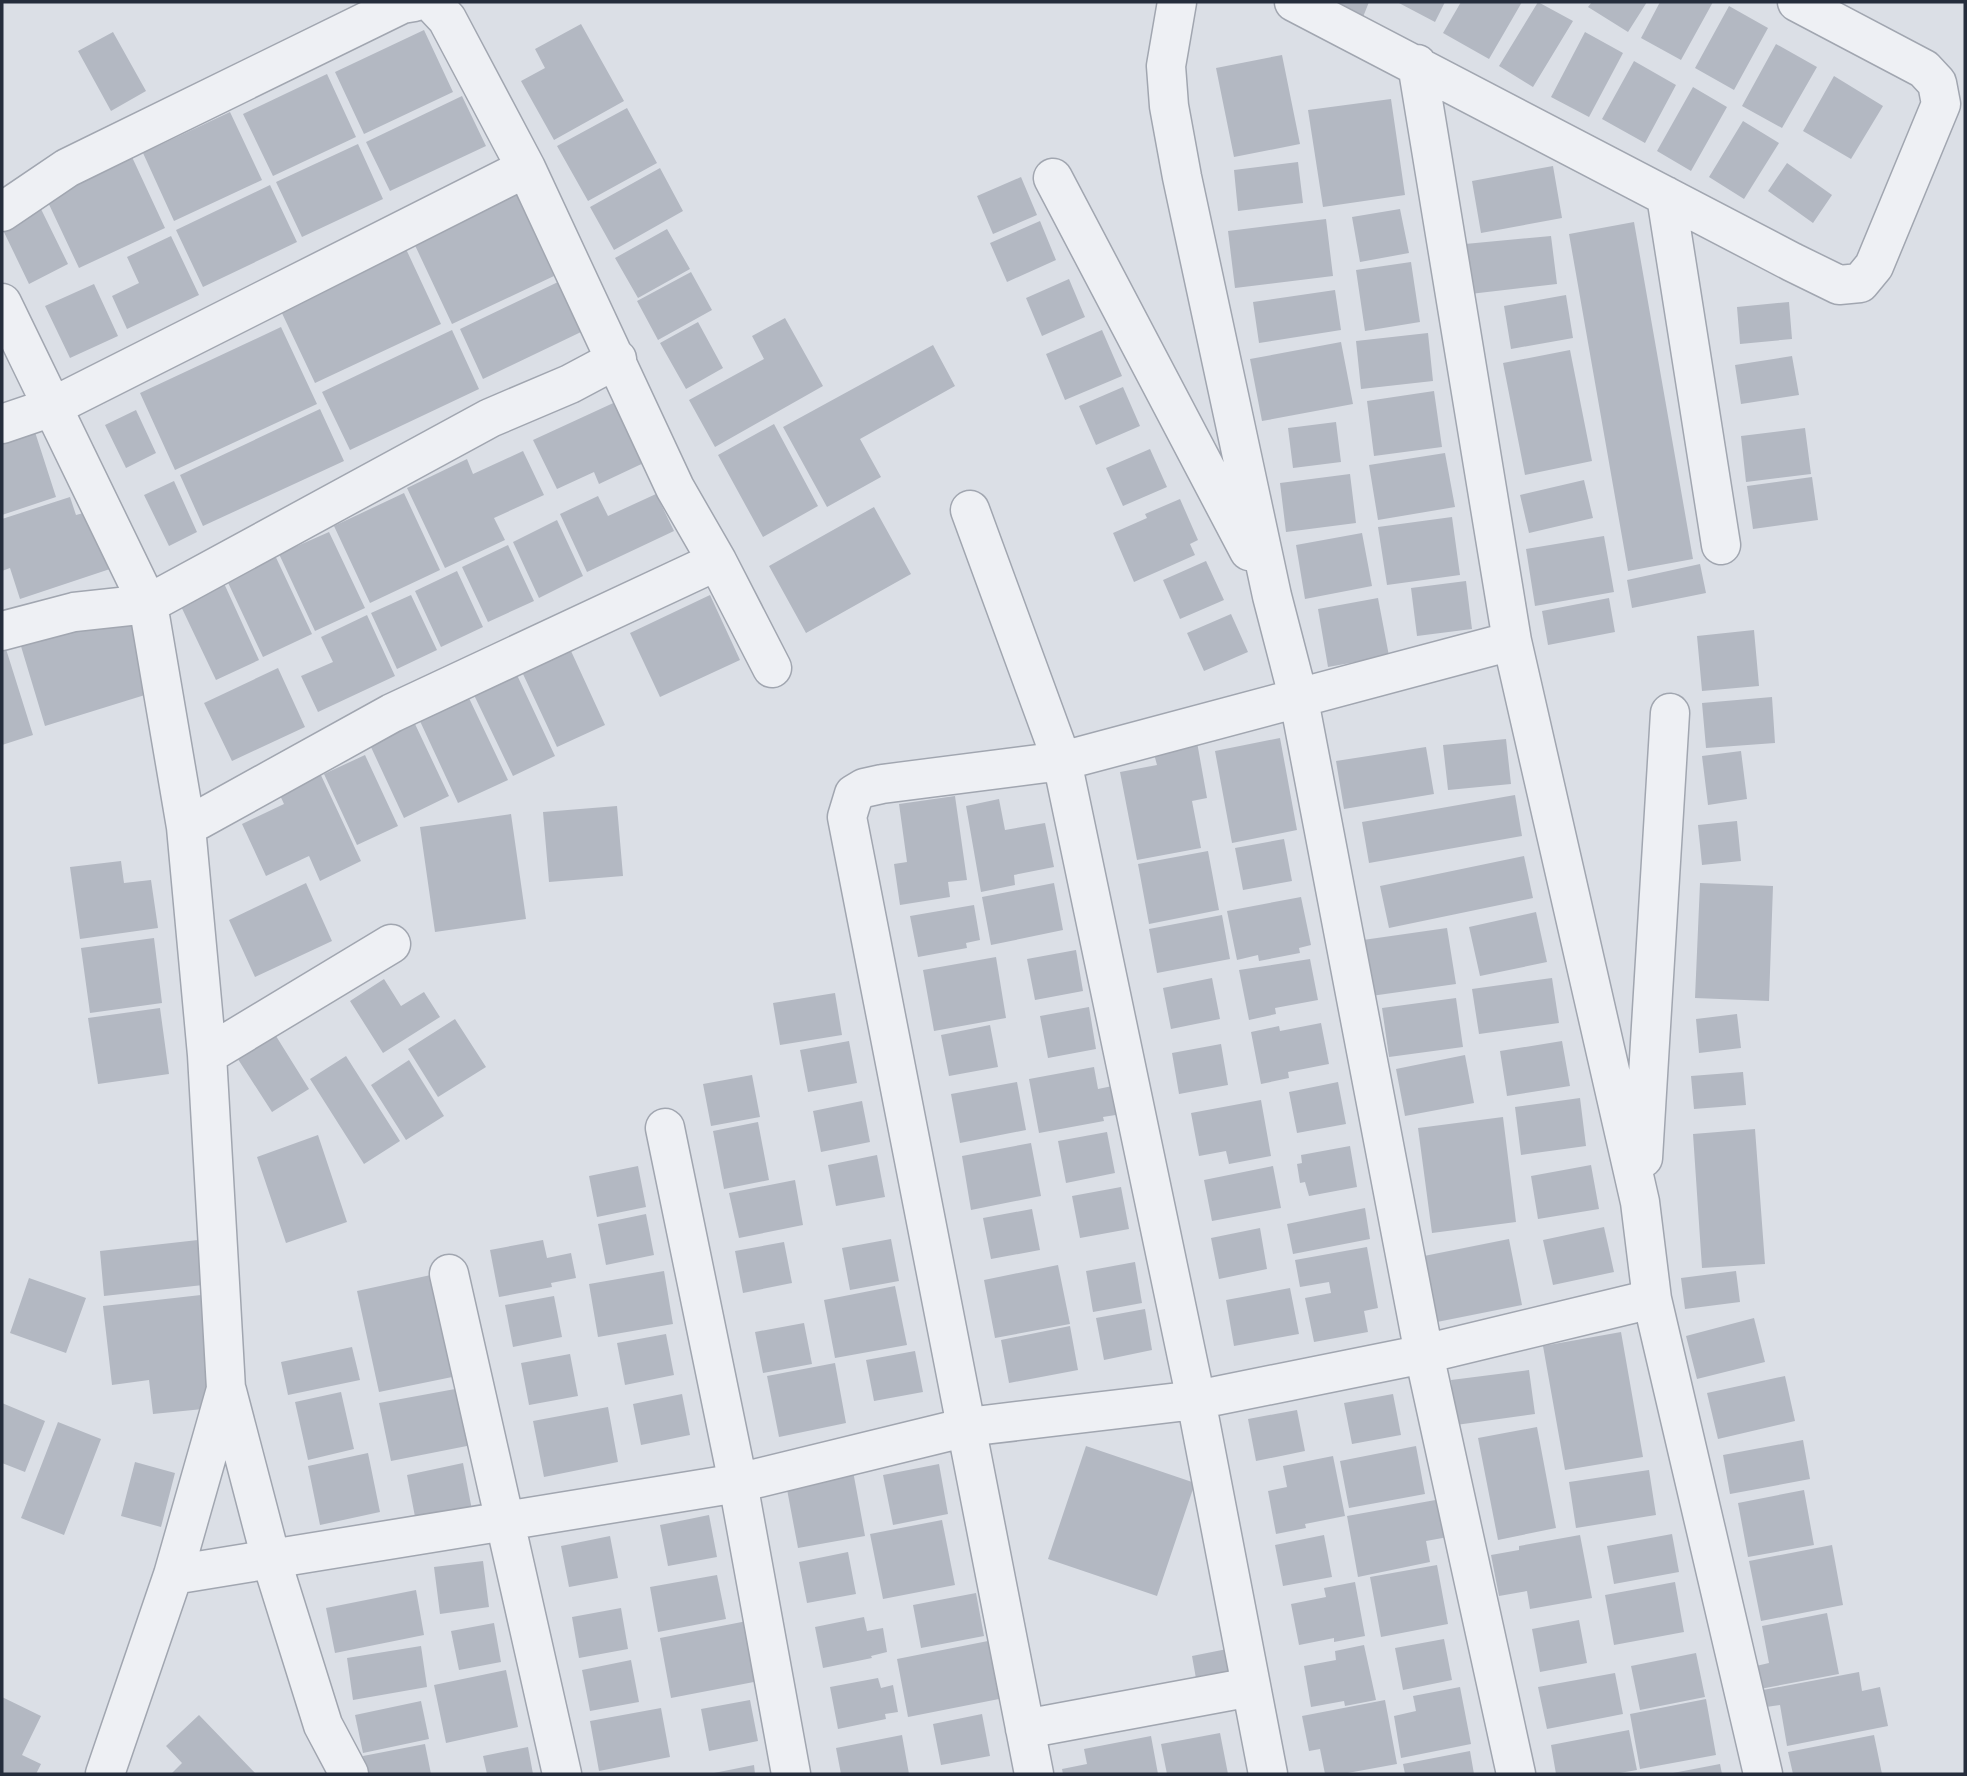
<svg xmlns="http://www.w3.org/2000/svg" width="1967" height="1776" viewBox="0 0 1967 1776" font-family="Montserrat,sans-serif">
  <rect width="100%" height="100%" fill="#dbdfe6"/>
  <!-- building -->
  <path fill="#b3b8c2" d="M1335 2H1369L1363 17Z
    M1397 2H1445L1435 22Z
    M1461 2H1522L1489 59 1443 33Z
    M1538 2 1573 21 1533 87 1499 66Z
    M1592 2H1647L1628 32 1588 7Z
    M1660 2H1713L1681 60 1641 38Z
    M1729 6 1768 28 1734 90 1695 68Z
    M581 24 624 101 554 140 521 81 545 68 535 49Z
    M424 30 453 92 364 134 335 72Z
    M113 32 146 91 111 111 78 51Z
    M1585 32 1623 53 1589 117 1551 97Z
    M1776 44 1817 67 1782 128 1742 106Z
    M1282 55 1300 144 1234 157 1216 68Z
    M1634 61 1676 85 1645 143 1602 119Z
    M327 74 356 137 273 176 243 114Z
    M1834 76 1883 106 1851 159 1803 131Z
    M1693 87 1727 107 1691 171 1657 151Z
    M462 96 486 146 390 191 366 142Z
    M1391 99 1405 195 1323 207 1308 110Z
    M627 108 657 163 588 201 557 146Z
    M230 112 262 180 174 221 143 153Z
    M1743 121 1779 143 1744 199 1709 177Z
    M358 144 383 199 302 237 276 182Z
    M132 157 165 228 79 268 46 198Z
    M1298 162 1303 203 1238 211 1234 170Z
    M1787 163 1832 195 1813 223 1768 191Z
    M1553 166 1562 218 1481 233 1472 181Z
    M660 168 683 211 614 250 590 207Z
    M1021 177 1037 215 993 234 977 196Z
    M270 185 297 242 203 287 176 230Z
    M515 191 554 276 452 324 412 239Z
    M41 209 68 264 29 284 2 228Z
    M1400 209 1409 253 1360 262 1352 217Z
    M1326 219 1333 276 1235 288 1228 231Z
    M1040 221 1056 260 1007 282 990 243Z
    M1634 222 1693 559 1628 571 1569 234Z
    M667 229 690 269 638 298 615 258Z
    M171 236 199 295 127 329 112 296 139 283 127 257Z
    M1551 236 1557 284 1470 294 1465 244Z
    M406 249 441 324 315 383 280 309Z
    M1411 262 1420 322 1365 331 1356 270Z
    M691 272 712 310 658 340 637 301Z
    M1069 279 1085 317 1042 336 1026 298Z
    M558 282 581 332 483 379 460 329Z
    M94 284 118 336 70 358 45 306Z
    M1335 290 1341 330 1259 343 1253 302Z
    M1566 295 1573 338 1511 349 1504 306Z
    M1789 302 1792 339 1740 344 1737 307Z
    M785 318 823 386 715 447 689 400 764 359 752 336Z
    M698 322 723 368 686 389 660 343Z
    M281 327 317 404 175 470 140 393Z
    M452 330 479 389 350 450 322 392Z
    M1102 330 1122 376 1065 400 1046 354Z
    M1428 333 1433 381 1361 389 1356 341Z
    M1341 342 1353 404 1262 421 1250 359Z
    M933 345 955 386 860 439 881 477 827 507 783 427Z
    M1570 350 1592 461 1525 475 1503 363Z
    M1792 356 1799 395 1741 404 1735 365Z
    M1123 387 1140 426 1096 445 1079 406Z
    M1434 391 1442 447 1374 456 1367 401Z
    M622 399 650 460 599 484 594 472 557 489 533 440Z
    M320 409 344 461 203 526 180 475Z
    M136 410 156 453 126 468 105 425Z
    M1336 422 1341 462 1293 468 1288 428Z
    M774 424 818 506 763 537 718 455Z
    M1805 428 1811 474 1746 482 1741 436Z
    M35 432 56 497 2 515V443Z
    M1150 449 1167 487 1123 506 1106 468Z
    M523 451 544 495 494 518 505 540 445 568 407 488 467 459 473 474Z
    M1445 453 1455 507 1378 520 1369 465Z
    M1350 474 1356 523 1286 532 1280 483Z
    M1812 477 1818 520 1753 529 1747 486Z
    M1584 480 1593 518 1529 533 1520 495Z
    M174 481 197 532 169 546 144 495Z
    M404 493 440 570 370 603 334 526Z
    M656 494 674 531 587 572 560 514 598 496 608 516Z
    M70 497 76 515 91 511 110 569 20 599 10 568 2 571V519Z
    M1180 499 1198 540 1190 544 1195 555 1134 582 1113 533 1147 518 1145 514Z
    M874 507 911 574 806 633 769 566Z
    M1452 517 1460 575 1387 585 1378 527Z
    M557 520 583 576 539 598 513 542Z
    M329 532 365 608 315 631 279 554Z
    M1362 533 1372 586 1305 599 1296 545Z
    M1604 536 1614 592 1535 606 1526 549Z
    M508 545 534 601 488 622 462 567Z
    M272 549 312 634 263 657 223 572Z
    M1206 561 1224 600 1180 619 1163 580Z
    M1700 564 1706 593 1632 608 1627 580Z
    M457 571 483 627 441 647 415 591Z
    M222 579 259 660 216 680 178 600Z
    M1466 581 1472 629 1417 636 1411 588Z
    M411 595 437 650 397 669 371 613Z
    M710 595 740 660 660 697 630 633Z
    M1378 598 1389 656 1328 667 1318 609Z
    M1609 598 1615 632 1548 645 1542 611Z
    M135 606 161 690 45 726 20 643Z
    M1231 614 1248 652 1204 671 1187 633Z
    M367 615 395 676 318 712 301 676 333 662 321 637Z
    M1754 630 1759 686 1702 691 1697 636Z
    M6 649 33 735 2 745V650Z
    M571 651 605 725 557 747 523 674Z
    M278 668 305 727 232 761 204 703Z
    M517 675 555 756 513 776 474 695Z
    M468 696 508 780 458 803 419 719Z
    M1772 697 1775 743 1706 748 1702 703Z
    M415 724 449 796 404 818 370 745Z
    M1280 738 1297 830 1232 843 1215 751Z
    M1506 739 1511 784 1448 790 1443 745Z
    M1197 742 1207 798 1192 801 1201 848 1137 860 1120 772 1157 765 1153 750Z
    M1426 747 1434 794 1344 809 1336 761Z
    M1741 751 1747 799 1708 805 1702 756Z
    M365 755 398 826 357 845 324 774Z
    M319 771 361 861 320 881 309 856 266 876 242 824 284 804 278 791Z
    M1515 795 1522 836 1369 863 1362 822Z
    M955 796 967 880 948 882 950 897 900 905 894 864 907 862 899 804Z
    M999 799 1005 830 1045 823 1054 867 1014 875 1015 885 981 892 966 806Z
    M617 806 623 876 549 882 543 812Z
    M511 814 526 919 435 932 420 827Z
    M1737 821 1741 861 1702 865 1698 825Z
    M1284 839 1292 881 1243 890 1235 848Z
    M1208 851 1219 910 1149 924 1138 864Z
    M1524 856 1533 898 1389 928 1380 886Z
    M121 861 124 883 151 880 158 928 80 939 70 867Z
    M306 883 332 941 255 977 229 920Z
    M1054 883 1063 930 991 945 982 897Z
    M1700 883 1773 886 1769 1001 1695 998Z
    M1301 897 1311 945 1299 948 1300 953 1259 961 1258 955 1237 960 1227 911Z
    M974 905 980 940 966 943 967 948 918 957 910 916Z
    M1536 912 1547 962 1480 976 1469 927Z
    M1222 915 1230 959 1157 973 1149 929Z
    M1447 928 1456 984 1371 996 1363 940Z
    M154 938 162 1003 90 1013 81 948Z
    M1076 950 1083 991 1035 1000 1027 959Z
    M996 957 1006 1018 934 1031 923 970Z
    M1310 959 1318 1000 1275 1008 1276 1014 1249 1020 1239 970Z
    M1212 978 1220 1019 1171 1029 1163 988Z
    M1552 978 1559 1023 1479 1034 1472 989Z
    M384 979 401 1006 424 992 440 1017 383 1053 350 1001Z
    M835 993 842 1035 780 1045 773 1003Z
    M1456 998 1463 1047 1389 1057 1382 1008Z
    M1089 1007 1096 1049 1048 1058 1040 1016Z
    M160 1008 169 1074 98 1084 88 1018Z
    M1737 1014 1741 1048 1699 1053 1696 1019Z
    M455 1019 486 1067 438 1097 408 1049Z
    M1321 1023 1329 1064 1288 1072 1289 1078 1261 1084 1251 1032 1279 1026 1280 1031Z
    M990 1025 998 1067 949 1076 941 1035Z
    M271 1028 309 1089 272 1112 234 1053Z
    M849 1041 857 1083 808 1092 800 1050Z
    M1562 1041 1570 1086 1507 1096 1500 1051Z
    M1221 1044 1228 1085 1179 1094 1172 1053Z
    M1465 1055 1474 1103 1405 1116 1396 1069Z
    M346 1056 400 1141 364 1164 310 1079Z
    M409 1060 444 1116 406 1140 371 1085Z
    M1094 1067 1098 1089 1122 1084 1128 1113 1103 1117 1104 1121 1039 1133 1029 1079Z
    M1743 1072 1746 1105 1694 1109 1691 1076Z
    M752 1075 760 1117 711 1126 703 1084Z
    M1017 1082 1026 1130 960 1143 951 1094Z
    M1338 1082 1346 1124 1297 1133 1289 1092Z
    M1580 1098 1586 1146 1521 1155 1515 1107Z
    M1261 1100 1271 1156 1229 1164 1226 1151 1199 1156 1191 1113Z
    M862 1101 870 1142 821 1152 813 1111Z
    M1503 1117 1516 1222 1432 1233 1418 1128Z
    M758 1122 769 1180 724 1189 713 1131Z
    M1755 1129 1765 1264 1702 1268 1693 1134Z
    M1107 1132 1115 1173 1066 1183 1058 1141Z
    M318 1135 347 1222 286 1243 257 1157Z
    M1031 1143 1041 1196 971 1210 962 1156Z
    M1350 1146 1357 1187 1309 1196 1305 1182 1300 1183 1297 1164 1302 1163 1301 1155Z
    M877 1155 885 1197 836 1206 828 1165Z
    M1591 1165 1599 1209 1538 1219 1531 1176Z
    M638 1166 646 1207 597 1217 589 1176Z
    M1273 1166 1281 1208 1212 1221 1204 1180Z
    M795 1180 803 1225 739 1238 729 1193Z
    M1121 1187 1129 1229 1080 1238 1072 1196Z
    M1365 1208 1370 1239 1293 1254 1287 1224Z
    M1032 1209 1040 1250 991 1259 983 1218Z
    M646 1214 654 1255 606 1265 598 1224Z
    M1604 1227 1614 1272 1553 1285 1543 1240Z
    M1260 1228 1267 1269 1219 1279 1211 1238Z
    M891 1239 899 1281 850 1290 842 1248Z
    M1509 1239 1522 1305 1437 1322 1424 1256Z
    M198 1240 203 1285 104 1296 100 1251Z
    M543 1240 547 1258 571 1253 576 1278 551 1283 552 1287 499 1297 490 1250Z
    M784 1242 792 1283 743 1293 735 1251Z
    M1367 1247 1378 1308 1364 1311 1368 1332 1314 1342 1305 1298 1331 1293 1329 1282 1300 1287 1295 1260Z
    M1135 1262 1142 1303 1093 1312 1086 1271Z
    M1058 1265 1070 1324 995 1338 984 1280Z
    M664 1271 673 1324 598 1337 589 1284Z
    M1736 1271 1740 1302 1685 1309 1681 1278Z
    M440 1273 462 1375 379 1392 357 1291Z
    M29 1278 86 1298 66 1353 10 1333Z
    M895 1286 907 1345 835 1358 824 1300Z
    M1290 1288 1299 1334 1234 1346 1226 1300Z
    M201 1295 213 1408 153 1414 149 1380 112 1385 103 1306Z
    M554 1296 562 1337 513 1347 505 1305Z
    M1145 1309 1152 1350 1104 1360 1096 1318Z
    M1754 1318 1765 1362 1697 1379 1686 1336Z
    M804 1323 812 1364 763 1373 755 1332Z
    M1070 1326 1078 1370 1009 1383 1001 1340Z
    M1621 1332 1643 1457 1565 1470 1543 1346Z
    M666 1334 674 1375 625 1385 617 1343Z
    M352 1347 360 1380 288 1395 281 1362Z
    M915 1351 923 1392 874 1401 866 1360Z
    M570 1354 578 1396 529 1405 521 1363Z
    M835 1363 846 1423 779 1437 767 1376Z
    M1529 1370 1535 1414 1456 1425 1451 1380Z
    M1785 1376 1795 1421 1718 1439 1707 1393Z
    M466 1387 477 1444 391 1461 379 1403Z
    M341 1392 354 1449 308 1460 295 1402Z
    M682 1394 690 1435 641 1445 633 1404Z
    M1393 1394 1401 1435 1352 1444 1344 1403Z
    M2 1403 45 1421 25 1472 2 1463Z
    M608 1407 618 1462 544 1477 533 1421Z
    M1297 1410 1305 1451 1256 1461 1248 1419Z
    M58 1422 101 1439 64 1535 21 1518Z
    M1537 1427 1556 1528 1498 1540 1478 1438Z
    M1803 1440 1810 1479 1730 1494 1723 1455Z
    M1086 1446 1195 1483 1157 1596 1048 1559Z
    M1416 1446 1425 1494 1349 1508 1340 1461Z
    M368 1453 380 1512 320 1525 308 1466Z
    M1333 1456 1345 1516 1305 1524 1306 1528 1276 1534 1268 1491 1287 1487 1283 1466Z
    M135 1462 175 1473 161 1527 121 1516Z
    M463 1463 472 1510 416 1522 407 1475Z
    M939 1464 948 1514 893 1525 883 1475Z
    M1649 1470 1656 1515 1576 1528 1569 1482Z
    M853 1471 865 1536 798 1548 786 1484Z
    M1804 1490 1814 1545 1748 1557 1738 1503Z
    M1441 1499 1448 1537 1426 1541 1430 1562 1358 1577 1347 1516Z
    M709 1515 717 1557 668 1566 660 1525Z
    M942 1520 955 1585 883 1599 870 1534Z
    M1672 1534 1679 1572 1614 1584 1607 1546Z
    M1324 1535 1332 1577 1283 1586 1275 1545Z
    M1580 1535 1592 1598 1530 1609 1527 1591 1499 1596 1491 1555 1519 1550V1546Z
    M610 1536 618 1578 569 1587 561 1546Z
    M1832 1545 1843 1605 1761 1621 1749 1561Z
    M848 1552 856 1594 807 1603 799 1562Z
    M483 1561 489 1607 440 1614 434 1567Z
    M1437 1565 1448 1624 1381 1637 1370 1577Z
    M717 1575 726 1619 658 1632 650 1587Z
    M1355 1582 1365 1636 1334 1642V1638L1299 1645 1291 1604 1326 1597 1324 1588Z
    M1675 1582 1684 1632 1614 1645 1605 1595Z
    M416 1590 424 1635 335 1653 326 1608Z
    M976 1593 984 1636 921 1648 913 1605Z
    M621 1608 628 1649 579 1658 572 1617Z
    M1827 1613 1839 1674 1760 1689 1756 1666 1769 1663 1762 1626Z
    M864 1617 867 1631 883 1628 887 1652 871 1656 872 1658 823 1668 815 1627Z
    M1579 1620 1587 1663 1540 1672 1532 1629Z
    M747 1621 759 1681 671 1698 660 1638Z
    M494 1623 501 1662 459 1670 451 1631Z
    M1444 1639 1452 1680 1403 1690 1395 1648Z
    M988 1641 999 1699 908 1717 897 1659Z
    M1364 1645 1376 1700 1345 1706 1344 1701 1311 1707 1304 1666 1336 1660 1335 1651Z
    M421 1646 427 1687 353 1700 347 1658Z
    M1227 1649 1233 1676 1197 1684 1192 1656Z
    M1696 1653 1705 1697 1640 1710 1631 1666Z
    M631 1660 639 1702 590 1711 582 1670Z
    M506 1670 518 1727 446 1743 434 1685Z
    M1859 1672 1862 1691 1880 1687 1888 1726 1787 1746 1780 1705 1766 1707 1763 1690Z
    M1615 1673 1623 1714 1547 1729 1538 1687Z
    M878 1678 881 1688 893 1685 898 1712 885 1714 886 1719 838 1729 830 1687Z
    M1460 1687 1471 1744 1401 1758 1394 1716 1416 1711 1413 1696Z
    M2 1697 41 1716 22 1755 41 1764 36 1774H2Z
    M1706 1699 1716 1755 1640 1769 1630 1714Z
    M750 1700 758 1741 709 1751 701 1709Z
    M1385 1700 1397 1764 1342 1774H1325L1320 1749 1309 1751 1302 1716Z
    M421 1701 429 1739 363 1753 355 1715Z
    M661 1708 670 1757 599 1771 590 1721Z
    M982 1714 990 1756 941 1765 933 1724Z
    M199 1715 256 1774H171L182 1763 166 1746Z
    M1629 1730 1637 1770 1614 1774H1556L1551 1745Z
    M1220 1733 1228 1774H1167L1161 1744Z
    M902 1735 909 1774H841L836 1748Z
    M1874 1735 1882 1774H1793L1788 1752Z
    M1151 1736 1158 1774H1063L1062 1769 1087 1764 1084 1749Z
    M425 1744 431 1774H366L363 1756Z
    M528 1747 533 1774H487L483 1756Z
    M1470 1751 1474 1774H1405L1403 1764Z
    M1720 1764 1722 1774H1673V1773Z
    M754 1765 755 1774H714V1773Z"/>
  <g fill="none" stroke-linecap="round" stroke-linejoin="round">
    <!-- street casing -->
    <g stroke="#a1a6b0" stroke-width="41">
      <path id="street" d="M1177 2 1166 66 1169 106 1182 177 1272 596 1299 700 1424 1354 1516 1774
        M1294 2 1792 262 1839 285 1860 283 1874 266 1941 104 1937 83 1924 69 1797 2
        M1417 64 1512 641 1640 1202 1652 1299 1763 1774
        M1053 178 1249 551
        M1666 196 1721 545
        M2 212 67 168 402 4 414 2
        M2 303 148 604 186 827 207 1055 226 1389 173 1575 105 1774
        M2 424 52 407 526 168
        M970 510 1062 761 1196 1400 1268 1774
        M717 561 772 668
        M2 631 74 612 148 604 490 418 570 384 617 359
        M186 827 392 713 717 561 675 488 526 168 447 19 431 2
        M207 1055 391 944
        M665 1128 738 1483 791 1774
        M1643 1158 1670 713
        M449 1274 562 1774
        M227 1391 271 1559 323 1725 349 1774
        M173 1575 738 1483 967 1427 1196 1400 1424 1354 1652 1299
        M1025 1729 1251 1687
        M1034 1774 847 817 854 794 864 788 882 784 1062 761 1512 641"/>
    </g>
    <!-- street -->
    <use href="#street" stroke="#eef0f4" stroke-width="38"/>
  </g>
  <!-- border -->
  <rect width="1967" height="1776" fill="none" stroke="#252d3c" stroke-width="7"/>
</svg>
